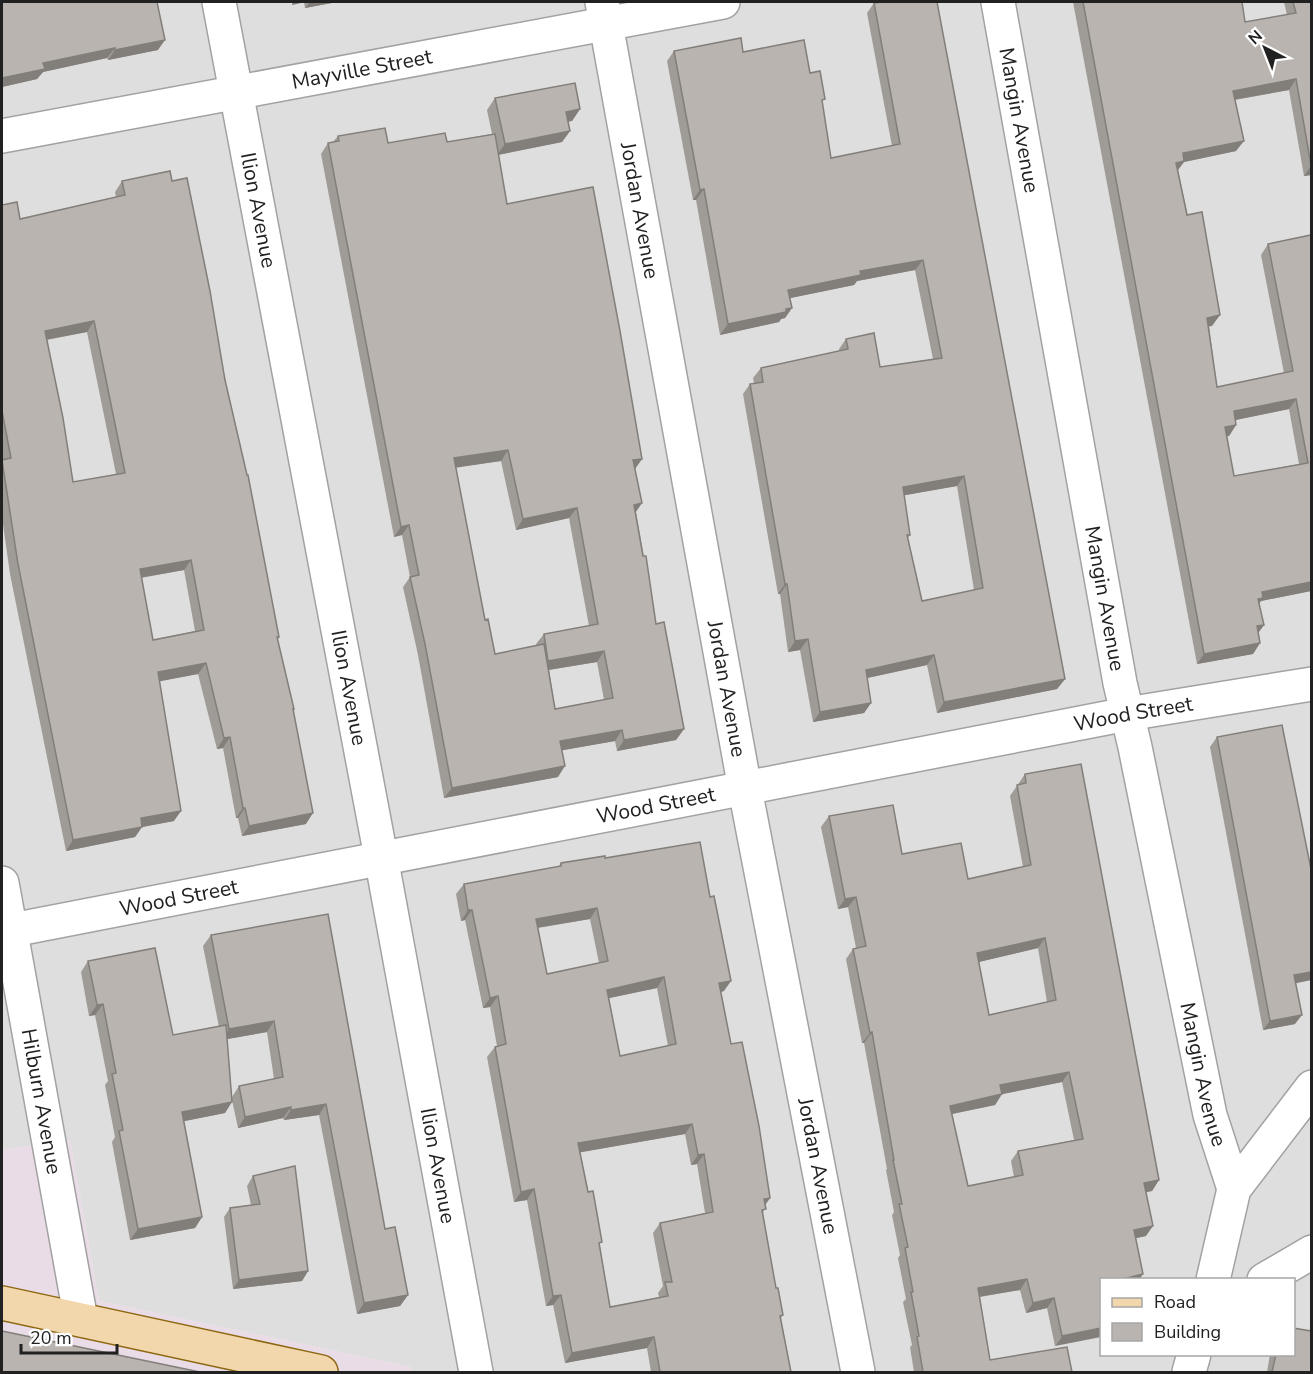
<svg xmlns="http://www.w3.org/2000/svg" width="1313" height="1374" viewBox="0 0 1313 1374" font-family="'Nunito Sans',sans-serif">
  <rect width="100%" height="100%" fill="#f0eee9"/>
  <!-- residential -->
  <path fill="#dfdede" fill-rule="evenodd" d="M2 2H1311V1372H410L411 1367 99 1301 70 1140 2 1150ZM1102 1280H1294V1354H1102Z"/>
  <!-- industrial -->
  <path fill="#e9dce6" d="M70 1139 99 1301 411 1367 410 1372H2V1150Z"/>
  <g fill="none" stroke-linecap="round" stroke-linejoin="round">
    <!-- minor casing -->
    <g stroke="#a2a2a2" stroke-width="36">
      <g id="minor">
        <path id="s1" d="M219 2 381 857 476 1372"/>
        <path id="s2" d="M602 2 745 789 858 1372"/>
        <path id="s3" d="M998 2 1120 683 1135 747 1210 1115 1234 1189"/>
        <path id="s4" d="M2 136 723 2"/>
        <path id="s5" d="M2 883 81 1320"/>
        <path id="s6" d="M2 932 1127 714 1312 684"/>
        <path d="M1213 1280 1234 1189 1312 1087"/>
        <path d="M1264 1280 1312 1252"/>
        <path d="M1189 1372 1194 1354"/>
      </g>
    </g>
    <!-- major casing -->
    <g stroke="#8d6711" stroke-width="36">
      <path id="major" d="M2 1303 321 1372"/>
    </g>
    <!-- minor -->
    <use href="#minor" stroke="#fff" stroke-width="33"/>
    <!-- major -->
    <use href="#major" stroke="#f2d6ac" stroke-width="33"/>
  </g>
  <!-- wall -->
  <path fill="#9f9b96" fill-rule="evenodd" d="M2 2 158 50 108 60 107 58 43 72 37 79 2 87Z
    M292 2H337L305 8 304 2 292 5Z
    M1073 2H1242L1245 22 1287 15 1284 2H1311V175L1304 176 1289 90 1235 100 1236 151 1184 162 1178 170 1212 326H1209L1217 387 1284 373 1261 255 1268 244 1311 235V591L1261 601 1259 603 1264 625 1258 633 1260 643 1253 654 1197 664ZM1289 409 1299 464 1234 476 1227 436H1229L1236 425 1235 420Z
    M874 3 1065 679 1057 689 937 713 927 665 867 678 871 703 864 713 813 722 800 650 788 652 780 594H778L743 394 750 384 754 383 753 378 761 368 839 351V349L846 339 880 367 933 359 915 270 857 281 854 285 790 298 792 308 785 318 781 319 779 322 720 335 696 200H693L667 61 674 51 743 52 810 73 831 158 892 146 867 13ZM957 486 974 590 922 601 908 538 910 535 904 495Z
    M495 98 580 109 572 121H568L570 131 562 142 498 155 507 204 642 459 635 468 642 503 636 512 656 624 684 729 676 740 617 751 615 741 562 750 558 777 444 798 418 655 403 587 410 577 402 535 394 537 321 154 328 143 333 142 338 136 388 143 447 142 492 134 487 110ZM501 461 516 530 569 518 589 626 544 634 536 644 537 646 495 654 485 620 456 467ZM597 662 604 700 555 709 549 670Z
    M122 181H172L225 380 279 637 278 640 294 709 293 711 306 824 242 836 238 818H236L223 748 217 749 198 674 159 681 174 821 142 827 135 837 66 851 10 574 2 517V205L20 219 116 197 115 192ZM87 332 116 474 73 482 47 340ZM184 570 195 631 153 640 141 578Z
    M1217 737 1311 869V980L1296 983 1295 1024 1263 1030 1210 747Z
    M1025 774 1159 1180 1152 1191 1146 1192V1236L1136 1238 1101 1280 1055 1346 1047 1308 1026 1313 1020 1290 980 1297 990 1360 1072 1372H914L910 1347 912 1345 903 1302 906 1299 898 1258 900 1255 892 1215 894 1212 886 1170 887 1169 864 1043H862L846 959 853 949 856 948 848 907 838 909 821 827 829 816 902 854 968 879 1023 867 1010 796ZM1038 948 1047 1002 989 1015 979 962ZM1062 1082 1074 1140 1018 1151 1011 1161 1014 1177 968 1186 952 1114 995 1105 1002 1094Z
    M605 858 724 991 721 992 731 1044 770 1198 765 1205 763 1214 776 1288 783 1315 781 1318 791 1372H651L647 1348 565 1363 553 1305 546 1306 527 1200 514 1202 487 1057 495 1047 497 1046 490 1007 483 1008 465 920 461 921 456 894 464 884 559 866 561 863ZM590 919 599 963 547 974 538 928ZM657 988 668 1046 620 1056 609 998ZM685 1134 691 1165 697 1164 705 1213 660 1223 653 1233 663 1286 658 1293 659 1297 610 1307 600 1246 580 1152Z
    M328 914 385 1229 408 1295 400 1306 357 1314 319 1115 284 1120 283 1118 238 1128 232 1100 225 1113 184 1121 202 1217 195 1228 130 1240 112 1142 115 1137 105 1085 108 1081 95 1015 89 1016 81 972 88 961 173 1035 219 1027 203 946 211 935ZM267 1032 274 1079 239 1086 232 1097 227 1039Z
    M253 1176 308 1271 302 1281 233 1289 224 1217 230 1208 251 1205 247 1186Z
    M1270 1354H1293L1311 1372H1267Z"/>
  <!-- shaded-wall -->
  <path fill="#827e7a" d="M295 2H305L292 5Z
    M310 2H337L305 8Z
    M165 40 158 50 108 60 115 50Z
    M115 48 107 58 43 72 37 79 2 87V78L43 63Z
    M1296 79 1289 90 1226 101 1233 91Z
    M580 109 572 121 558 124 566 112Z
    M570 131 562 142 497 155 505 144Z
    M1244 141 1236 151 1184 162 1177 171 1169 173 1183 153Z
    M1311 166V175L1304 176Z
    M704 189 696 200H693L700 190Z
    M923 260 915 270 857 281 854 285 781 300 788 290 860 271Z
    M792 308 785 318 781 319 779 322 720 335 728 324Z
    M1220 315 1212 326 1200 328 1207 318Z
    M94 321 87 332 38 341 45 331Z
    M1296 399 1289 409 1226 422 1234 411Z
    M1236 425 1229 436 1218 438 1225 427Z
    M508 450 501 461 447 469 454 458Z
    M642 459 635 469 633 460Z
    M964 476 957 486 895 497 903 487Z
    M642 503 634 514V505Z
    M577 508 569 518 516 530 523 519Z
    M409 525 402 535 394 537 401 527Z
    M191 560 184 570 132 579 140 569Z
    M1311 582V591L1261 601 1256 608 1251 609 1262 592Z
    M785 584H787L780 594H778Z
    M1264 625 1256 636 1257 626Z
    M808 639 800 650 788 652 795 641Z
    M1260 643 1253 654 1197 664 1204 654Z
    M604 651 597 662 541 671 548 661Z
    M934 655 927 665 858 680 866 670Z
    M206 663 198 674 151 683 158 672Z
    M1065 679 1057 689 937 713 944 702Z
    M871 703 864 713 813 722 820 712Z
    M684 729 676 740 617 751 624 740Z
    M622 730 615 741 553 752 560 741Z
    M230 737 223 748 217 749 224 738Z
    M565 766 558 777 444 798 452 788Z
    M243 808H245L238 818H236Z
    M181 811 174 821 142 827 135 837 66 851 73 840 141 818Z
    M313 813 306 824 242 836 249 826Z
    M856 897 848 907 838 909 845 899Z
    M597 908 590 919 529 929 536 919Z
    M468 910H472L465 920 461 921Z
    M1045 938 1038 948 970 964 977 953Z
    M1311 972V980L1287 985 1294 975Z
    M664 977 657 988 600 1000 607 990Z
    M731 981 724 991 712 994 719 983Z
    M498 996 490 1007 483 1008 490 998Z
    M103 1004 95 1015 89 1016 97 1005Z
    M1302 1015 1295 1024 1263 1030 1270 1021Z
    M274 1021 267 1032 222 1040 229 1029Z
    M872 1032 864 1043H862L870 1033Z
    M1069 1072 1062 1082 993 1096 1000 1085Z
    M1002 1094 995 1105 942 1116 950 1106Z
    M232 1102 225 1113 175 1123 182 1112Z
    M326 1104 319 1115 284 1120 291 1110Z
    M291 1107 283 1118 238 1128 245 1117Z
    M692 1124 685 1134 571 1154 578 1143Z
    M704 1154 697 1164 691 1165 698 1155Z
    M1159 1180 1152 1191 1137 1194 1144 1183Z
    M534 1189 527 1200 514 1202 521 1192Z
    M770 1198 763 1208 764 1199Z
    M202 1217 195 1228 130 1240 138 1229Z
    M1153 1226 1146 1236 1127 1240 1134 1230Z
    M308 1271 302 1281 233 1289 239 1280Z
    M1143 1274 1139 1280H1118Z
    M1027 1279 1020 1290 971 1298 978 1288Z
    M408 1295 400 1306 357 1314 364 1303Z
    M561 1295 553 1305 546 1306 553 1296Z
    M1054 1298 1047 1308 1026 1313 1033 1303Z
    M1101 1328V1337L1055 1346 1062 1336Z
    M654 1337 647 1348 565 1363 572 1353Z"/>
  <!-- building -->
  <path fill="#b9b4af" stroke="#827e7a" stroke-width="1.5" fill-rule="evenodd" d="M2 2H157L165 40 115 50V48L43 63 45 69 2 78Z
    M882 2H937L1065 679 944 702 934 655 866 670 871 703 820 712 808 639 795 641 787 584H785L750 384 763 382 761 368 848 349 846 339 874 333 880 367 942 358 923 260 860 271 861 275 788 290 792 308 786 309V312L728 324 704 189 700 190 674 51 741 38 743 52 804 40 810 73 820 71 825 99 822 100 831 158 900 144 874 3ZM964 476 983 588 922 601 907 535H910L903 487Z
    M1083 2H1242L1245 22 1296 13 1293 2H1311V165L1296 79 1233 91 1244 141 1183 153 1184 161 1176 163 1187 215 1202 212 1220 315 1207 318 1217 387 1293 371 1268 244 1311 235V582L1262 592 1263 598 1258 599 1264 625 1257 626 1260 643 1204 654ZM1296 399 1308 463 1234 476 1225 427 1236 425 1234 411Z
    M575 83 580 109 566 112 570 131 505 144 495 98Z
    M385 128 388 143 445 133 447 142 495 134 507 204 593 187 620 331 642 459 633 460 642 503 634 505 643 556H646L656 624 664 622 684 729 624 740 622 730 560 741 565 766 452 788 425 644 410 577 419 575 409 525 401 527 328 143 339 141 338 136ZM508 450 523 519 577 508 598 624 544 634 548 661 604 651 613 698 555 709 544 644 495 654 488 619 485 620 454 458Z
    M170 171 172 181 187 178 210 291 225 380 247 475H248L279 637H277L294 709H293L313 813 249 826 245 808H243L230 737 224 738 206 663 158 672 181 811 141 818 142 827 73 840 18 564 2 460 11 458 2 411V205L17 202 20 219 125 195 122 181ZM94 321 125 473 73 482 63 418 45 331ZM191 560 204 630 153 640 140 569Z
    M1282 725 1311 869V972L1294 975 1302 1015 1270 1021 1217 737Z
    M1081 764 1159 1180 1144 1183 1153 1226 1134 1230 1143 1274 1119 1280H1101V1328L1062 1336 1054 1298 1033 1303 1027 1279 978 1288 990 1360 1067 1347 1072 1372H923L917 1337 919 1336 911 1292H913L905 1248 908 1247 899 1204H902L893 1160H894L872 1032 870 1033 853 949 866 946 856 897 845 899 829 816 893 805 902 854 961 843 968 879 1031 865 1017 785 1026 783 1025 774ZM1045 938 1056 1000 989 1015 977 953ZM1069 1072 1083 1139 1018 1151 1023 1175 968 1186 950 1106 1002 1094 1000 1085Z
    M700 842 710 897 714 896 731 981 719 983 731 1044 742 1042 759 1126 770 1198 764 1199 766 1209 762 1210 776 1288H778L783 1315 780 1316 791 1372H660L654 1337 572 1353 561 1295 553 1296 534 1189 521 1192 495 1047 506 1044 498 996 490 998 472 910H468L464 884 561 866V863L605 856V858ZM597 908 608 961 547 974 536 919ZM664 977 676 1044 620 1056 607 990ZM692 1124 698 1155 704 1154 713 1212 660 1223 672 1282H665L668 1296 610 1307 599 1243 602 1242 593 1191 588 1192 578 1143Z
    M328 914 385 1229 395 1227 408 1295 364 1303 326 1104 291 1110V1107L245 1117 239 1086 283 1077 274 1021 229 1029 211 935Z
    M155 948 173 1035 226 1025 232 1102 182 1112 202 1217 138 1229 119 1131 123 1130 112 1074 116 1073 103 1004 97 1005 88 961Z
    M295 1166 308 1271 239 1280 230 1208 260 1204 253 1176Z
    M1293 1328 1311 1331V1372H1272L1276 1354H1293Z
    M2 1331 200 1372H2Z"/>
  <g text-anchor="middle" stroke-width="6" stroke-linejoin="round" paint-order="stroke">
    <!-- street labels -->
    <g font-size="21" fill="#212121" stroke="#fff">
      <text dy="7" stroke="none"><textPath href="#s4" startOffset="366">Mayville Street</textPath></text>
      <text dy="7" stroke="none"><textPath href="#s3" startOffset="120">Mangin Avenue</textPath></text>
      <text dy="7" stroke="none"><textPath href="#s1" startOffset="212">Ilion Avenue</textPath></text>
      <text dy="7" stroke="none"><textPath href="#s2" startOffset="212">Jordan Avenue</textPath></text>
      <text dy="7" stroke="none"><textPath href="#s3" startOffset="606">Mangin Avenue</textPath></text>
      <text dy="7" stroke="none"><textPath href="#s1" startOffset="698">Ilion Avenue</textPath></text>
      <text dy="7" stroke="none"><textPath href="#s2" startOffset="698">Jordan Avenue</textPath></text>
      <text dy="7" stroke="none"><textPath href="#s6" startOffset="1152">Wood Street</textPath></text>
      <text dy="7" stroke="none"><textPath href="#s6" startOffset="666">Wood Street</textPath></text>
      <text dy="7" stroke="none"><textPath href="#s6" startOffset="180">Wood Street</textPath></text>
      <text dy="7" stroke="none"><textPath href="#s3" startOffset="1092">Mangin Avenue</textPath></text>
      <text dy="7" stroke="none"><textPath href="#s5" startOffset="222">Hilburn Avenue</textPath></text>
      <text dy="7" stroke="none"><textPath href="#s1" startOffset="1184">Ilion Avenue</textPath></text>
      <text dy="7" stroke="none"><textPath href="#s2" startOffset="1184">Jordan Avenue</textPath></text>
    </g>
  </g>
  <!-- border -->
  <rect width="1313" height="1374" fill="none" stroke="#212121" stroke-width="6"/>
  <!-- legend -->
  <rect x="1100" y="1278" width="195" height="78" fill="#ffffff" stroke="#a6a6a6" stroke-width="1.5"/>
  <rect x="1112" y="1298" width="30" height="9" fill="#f2d6ac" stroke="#a6a6a6" stroke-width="1.5"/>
  <text x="1154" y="1308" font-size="18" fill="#212121">Road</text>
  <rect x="1112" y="1323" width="30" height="18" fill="#b9b4af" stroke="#a6a6a6" stroke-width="1.5"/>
  <text x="1154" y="1338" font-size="18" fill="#212121">Building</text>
  <!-- north arrow -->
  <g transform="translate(1265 48) rotate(318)" stroke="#ffffff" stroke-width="4.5" paint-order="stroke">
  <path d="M0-4.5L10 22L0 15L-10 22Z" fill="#212121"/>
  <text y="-9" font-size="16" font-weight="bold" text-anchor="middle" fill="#212121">N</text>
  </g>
  <!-- scale -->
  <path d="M21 1344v9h96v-9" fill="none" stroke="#212121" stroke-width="3"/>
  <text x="30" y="1344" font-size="18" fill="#212121" stroke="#ffffff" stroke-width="4.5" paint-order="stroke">20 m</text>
</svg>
